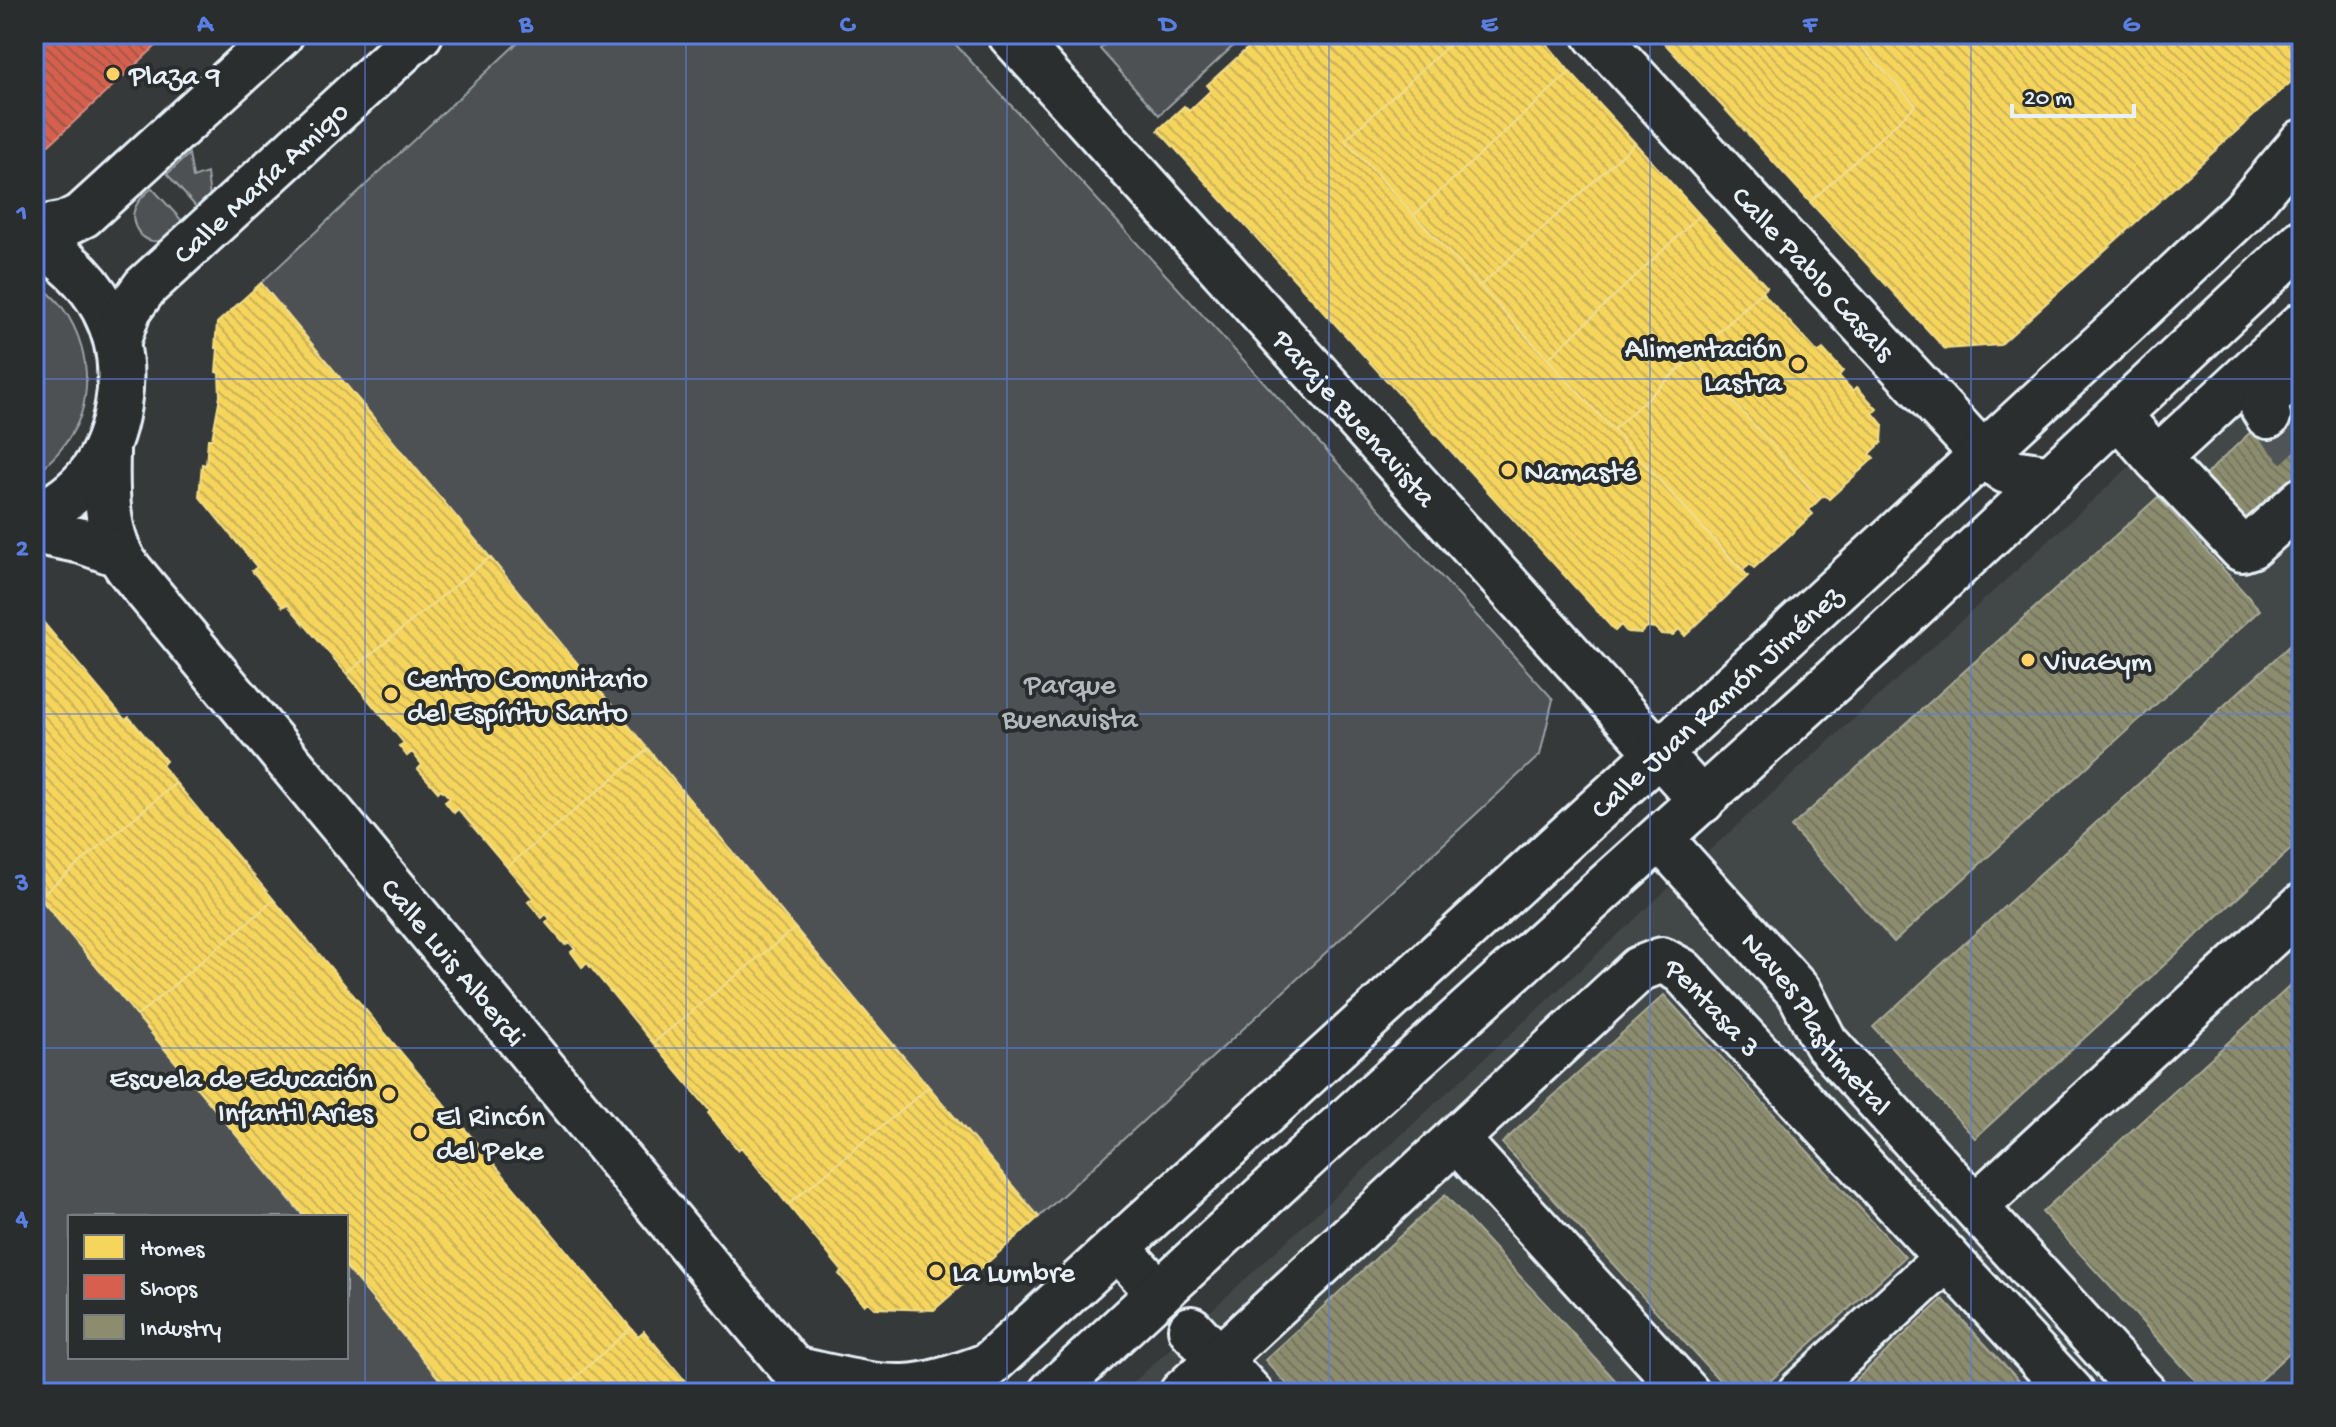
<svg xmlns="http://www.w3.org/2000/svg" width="2336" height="1427" viewBox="0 0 2336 1427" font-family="'Gochi Hand',sans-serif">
  <defs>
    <pattern id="homes-back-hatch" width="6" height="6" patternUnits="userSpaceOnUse" patternTransform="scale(2)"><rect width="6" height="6" fill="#f6d55c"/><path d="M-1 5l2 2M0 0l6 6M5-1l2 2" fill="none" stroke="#cab258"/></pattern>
    <pattern id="shops-back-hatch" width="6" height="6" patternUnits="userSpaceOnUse" patternTransform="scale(2)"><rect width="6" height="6" fill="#d6604d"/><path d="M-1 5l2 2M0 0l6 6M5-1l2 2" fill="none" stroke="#a4584c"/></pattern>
    <pattern id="industry-back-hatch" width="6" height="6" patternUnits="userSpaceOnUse" patternTransform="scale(2)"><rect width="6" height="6" fill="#8c8c6e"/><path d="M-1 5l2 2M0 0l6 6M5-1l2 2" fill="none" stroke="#747461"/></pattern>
  </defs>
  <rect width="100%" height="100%" fill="#35393a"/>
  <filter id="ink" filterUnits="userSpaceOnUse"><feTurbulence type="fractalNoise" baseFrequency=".0125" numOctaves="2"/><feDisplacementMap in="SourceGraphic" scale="16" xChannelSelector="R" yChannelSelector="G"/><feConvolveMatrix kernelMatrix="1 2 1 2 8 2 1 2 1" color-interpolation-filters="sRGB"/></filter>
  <g filter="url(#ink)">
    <!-- built -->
    <path fill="#424647" d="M2302 309V1393H1122L1688 870Z"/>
    <!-- green -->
    <path fill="#4d5152" stroke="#9aa1a5" stroke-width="2" d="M527 34H946L1553 699 1540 755 1039 1217 795 928 261 283Z
      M1116 34H1246L1159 115 1100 49Z
      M189 154 193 178 207 173 210 198 198 209 167 174Z
      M152 188 184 223C178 229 171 237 163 240 144 247 128 225 135 208 138 200 145 194 152 188Z
      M34 283C80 307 99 378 77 424 66 446 53 460 34 475Z
      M34 891 304 1217H70V1357H346V1267L451 1393H38L34 1388Z"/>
    <!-- homes -->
    <path fill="url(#homes-back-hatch)" stroke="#f2dd8b" stroke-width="2" d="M1263 34H1461L1345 140 1748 576 1685 636 1679 629 1673 635 1661 634 1655 628 1647 627 1641 633 1627 632 1621 625 1615 631 1158 130 1184 106 1189 111 1211 90 1207 85Z
      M1461 34H1539L1570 72 1414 215 1345 140Z
      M1656 34H1849L1916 105 1810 202Z
      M1849 34H2302V72L2000 345 1945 349 1810 202 1916 105Z
      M1570 72 1635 143 1480 286 1414 215Z
      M1635 143 1700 215 1548 359 1480 286Z
      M1700 215 1767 287 1613 430 1548 359Z
      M261 283 490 557 347 674 287 604 283 607 252 571 257 567 199 496 202 464 206 465 208 439H212L220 396 219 373 216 372 218 348H215L217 323Z
      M1762 292 1818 353 1823 349 1843 371 1839 376 1853 391 1857 387 1877 409 1873 413 1883 425 1882 442 1870 454 1874 458 1829 499 1825 495 1820 499 1693 357Z
      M1693 357 1820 499 1809 510 1813 514 1754 568 1750 564 1742 571 1613 430Z
      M490 557 648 749 507 867 458 809 454 813 445 802 450 798 441 789 438 792 418 769 422 765 412 752 407 756 399 746 404 743 347 674Z
      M38 616 125 720 129 717 151 743 166 761 162 765 176 783 39 897 34 891V617Z
      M648 749 795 928 653 1043 587 963 582 967 571 952 575 949 569 942 565 945 546 923 550 919 546 914 542 918 528 902 533 898 507 867Z
      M176 783 274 900 137 1016 39 897Z
      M274 900 631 1328 558 1393H451L346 1267V1217H305L137 1016Z
      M795 928 929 1087 788 1205 741 1147 738 1150 708 1113 710 1111 653 1043Z
      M929 1087 1039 1217 934 1310 874 1308 868 1302 864 1305 839 1274 842 1271 788 1205Z
      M631 1328 638 1336 644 1331 695 1393H558Z"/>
    <!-- shops -->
    <path fill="url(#shops-back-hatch)" stroke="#db8c80" stroke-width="2" d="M34 34H169L49 145 34 142Z
      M2302 384V436L2276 408Z"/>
    <!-- industry -->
    <path fill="url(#industry-back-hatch)" stroke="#a8aa97" stroke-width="2" d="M2276 408 2302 436V480L2248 530 2201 479Z
      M2158 497 2260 610 1894 942 1791 827Z
      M2302 568V585L2294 576Z
      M2302 634V839L1975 1138 1873 1027Z
      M2302 975V1341L2246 1393H2207L2042 1212Z
      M1664 995 1905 1257 1757 1393H1731L1502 1143Z
      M1445 1195 1555 1314 1627 1393H1295L1265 1360Z
      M1943 1299 2024 1386 2016 1393H1842Z"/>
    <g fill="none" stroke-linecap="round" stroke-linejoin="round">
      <!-- minor-tunnel -->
      <path stroke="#505556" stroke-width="44" stroke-dasharray="44 22" stroke-linecap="butt" d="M2268 416 2302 453"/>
      <!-- minor casing -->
      <g stroke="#e8f1f8" stroke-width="50">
        <g id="minor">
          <path id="s1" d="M1010 34 1702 801"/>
          <path id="s2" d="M1595 34 1983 455 2006 471 2052 478"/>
          <path d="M34 230 65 224 83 215 281 34"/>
          <path d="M34 241C97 275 130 334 118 405 109 460 85 493 34 517"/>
          <path id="s3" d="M118 340 129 309 145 287 420 34"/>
          <path d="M2119 416 2157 459 2302 325"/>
          <path d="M2268 416 2263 408 2266 400 2302 366"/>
          <path id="s4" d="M107 451C106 489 105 536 128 568L813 1393"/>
          <path d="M2157 459 2242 549 2251 546 2302 500"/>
          <path d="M34 531 82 541 118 554"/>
          <path id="s5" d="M1661 839 1800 993 1825 1042 2144 1393"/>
          <path d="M1456 1139 1687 1393"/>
          <path d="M1976 1206 2302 906"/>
          <path d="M1118 1248 1159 1293"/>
          <path d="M1191 1329 1250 1393"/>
          <path d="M793 1369C828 1376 867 1388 904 1387 933 1386 961 1375 989 1365"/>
          <path id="s6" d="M1182 1393 1639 969 1662 960 1682 971 2072 1393"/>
          <path d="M1800 1393 1947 1258"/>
        </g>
      </g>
      <!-- major casing -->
      <g stroke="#e8f1f8" stroke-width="50">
        <g id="major">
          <path id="s7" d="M958 1393 1659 753 2124 324 2243 212 2302 142"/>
          <path d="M1051 1393 1315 1149 1875 643 2302 242"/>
        </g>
      </g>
      <!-- minor -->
      <use href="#minor" stroke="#2a2d2e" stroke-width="44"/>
      <!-- major -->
      <use href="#major" stroke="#2a2d2e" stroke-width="44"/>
    </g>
  </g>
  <!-- grid -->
  <path fill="none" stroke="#5a7fe2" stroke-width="2" stroke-opacity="0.55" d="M365 34V1393M686 34V1393M1007 34V1393M1329 34V1393M1650 34V1393M1971 34V1393M34 379H2302M34 714H2302M34 1048H2302"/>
  <!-- markers -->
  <g fill="#ffd166" stroke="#2a2d2e" stroke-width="3">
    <circle cx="113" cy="74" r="8"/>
    <circle cx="1798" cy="364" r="8"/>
    <circle cx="1508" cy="470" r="8"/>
    <circle cx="2028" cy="660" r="8"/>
    <circle cx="391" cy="694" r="8"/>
    <circle cx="389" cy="1094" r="8"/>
    <circle cx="420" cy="1132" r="8"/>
    <circle cx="936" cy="1271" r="8"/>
  </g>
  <g text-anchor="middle" stroke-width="8" stroke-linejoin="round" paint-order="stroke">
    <!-- poi labels -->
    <g font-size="30" fill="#e8f1f8" stroke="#2a2d2e" text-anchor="start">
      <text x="129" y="84">Plaza 9</text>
      <text x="1782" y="357" text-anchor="end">Alimentación<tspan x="1782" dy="34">Lastra</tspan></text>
      <text x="1524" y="480">Namasté</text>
      <text x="2044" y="670">VivaGym</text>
      <text x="407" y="687">Centro Comunitario<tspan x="407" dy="34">del Espíritu Santo</tspan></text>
      <text x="373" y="1087" text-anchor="end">Escuela de Educación<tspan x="373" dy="34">Infantil Aries</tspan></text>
      <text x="436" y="1125">El Rincón<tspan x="436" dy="34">del Peke</tspan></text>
      <text x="952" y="1281">La Lumbre</text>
    </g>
    <!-- street labels -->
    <g font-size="30" fill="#e8f1f8" stroke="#2a2d2e">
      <text dy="10" stroke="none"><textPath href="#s3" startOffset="216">Calle María Amigo</textPath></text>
      <text dy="10" stroke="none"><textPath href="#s2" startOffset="324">Calle Pablo Casals</textPath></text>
      <text dy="10" stroke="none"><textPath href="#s1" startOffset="516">Paraje Buenavista</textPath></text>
      <text dy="10" stroke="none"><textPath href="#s7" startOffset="1026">Calle Juan Ramón Jiménez</textPath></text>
      <text dy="10" stroke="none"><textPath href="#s4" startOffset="632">Calle Luis Alberdi</textPath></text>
      <text dy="10" stroke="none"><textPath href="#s6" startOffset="718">Pentasa 3</textPath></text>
      <text dy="10" stroke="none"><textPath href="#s5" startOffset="242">Naves Plastimetal</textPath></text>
    </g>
    <!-- park labels -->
    <g font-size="30" fill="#b2b9be" stroke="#2a2d2e">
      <text x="1070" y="693">Parque<tspan x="1070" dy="34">Buenavista</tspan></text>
    </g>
  </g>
  <!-- margin -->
  <rect width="2336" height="1427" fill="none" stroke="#2a2d2e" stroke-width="88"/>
  <!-- legend -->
  <rect x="68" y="1215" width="280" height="144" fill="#2a2d2e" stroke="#767b7f" stroke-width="2"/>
  <rect x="84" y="1235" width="40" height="24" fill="#f6d55c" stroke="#767b7f" stroke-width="2"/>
  <text x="140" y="1255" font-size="24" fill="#e8f1f8">Homes</text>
  <rect x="84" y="1275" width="40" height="24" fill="#d6604d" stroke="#767b7f" stroke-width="2"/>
  <text x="140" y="1295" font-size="24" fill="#e8f1f8">Shops</text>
  <rect x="84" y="1315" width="40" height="24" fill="#8c8c6e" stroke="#767b7f" stroke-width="2"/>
  <text x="140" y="1335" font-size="24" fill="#e8f1f8">Industry</text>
  <!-- scale -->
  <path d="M2012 104v12h122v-12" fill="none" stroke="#e8f1f8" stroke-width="4"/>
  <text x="2024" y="104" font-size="24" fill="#e8f1f8" stroke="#2a2d2e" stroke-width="6" paint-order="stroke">20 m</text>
  <rect x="44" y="44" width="2248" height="1339" fill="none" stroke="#5a7fe2" stroke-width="3"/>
  <g font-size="26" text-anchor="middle" font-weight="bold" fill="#5a7fe2">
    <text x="205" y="31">A</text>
    <text x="526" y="31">B</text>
    <text x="847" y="31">C</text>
    <text x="1168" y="31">D</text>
    <text x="1489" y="31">E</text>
    <text x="1810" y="31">F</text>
    <text x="2131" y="31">G</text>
    <text x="22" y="220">1</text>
    <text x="22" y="555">2</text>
    <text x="22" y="890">3</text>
    <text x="22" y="1225">4</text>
  </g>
</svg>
